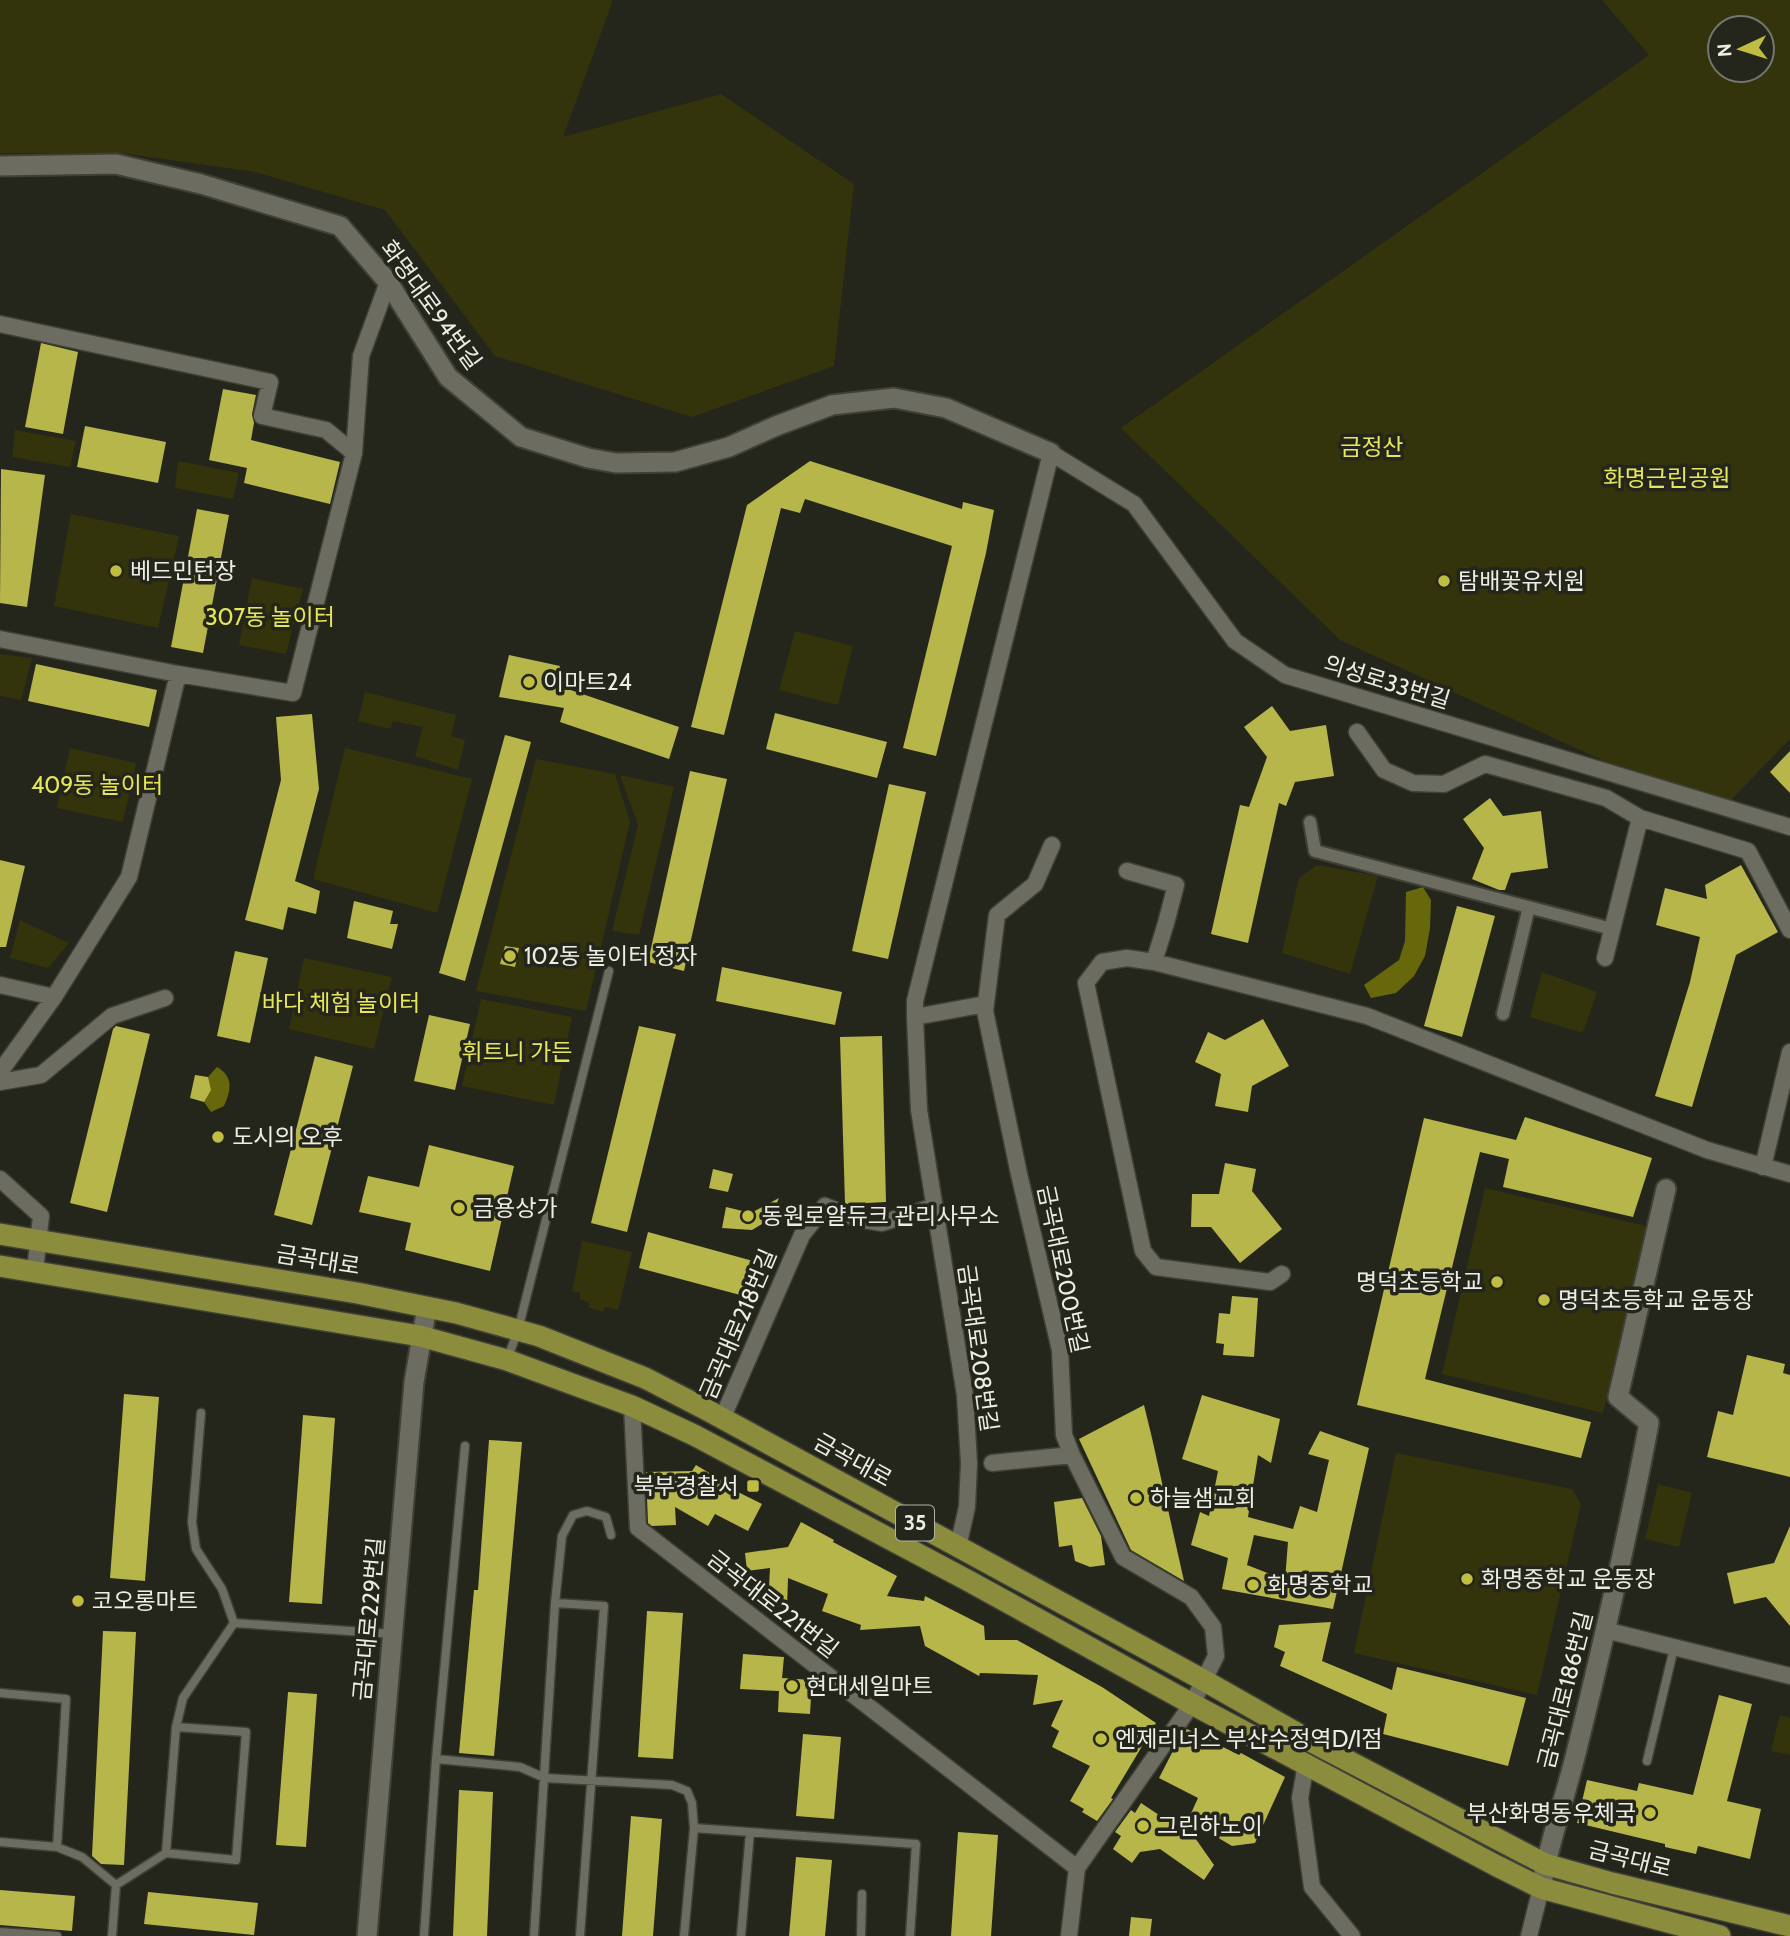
<svg xmlns="http://www.w3.org/2000/svg" width="1790" height="1936" viewBox="0 0 1790 1936" font-family="Cabin,'Noto Sans KR',sans-serif">
  <rect width="100%" height="100%" fill="#25261b"/>
  <!-- green -->
  <path fill="#33330c" fill-rule="evenodd" d="M0 0H613L563 137 721 94 854 184 834 366 692 417 495 356 385 210 255 172 121 153H0Z
    M1602 0H1790V739L1729 802 1615 766 1340 640 1121 428 1649 55ZM1720 28H1762V70H1720Z
    M15 430 76 441 70 467 12 457Z
    M178 461 239 473 233 499 175 488Z
    M71 514 179 536 158 628 54 606Z
    M252 578 303 589 286 654 239 645Z
    M795 631 853 646 838 705 779 690Z
    M0 654 32 658 21 700 0 696Z
    M365 692 456 715 451 736 465 740 458 770 415 756 423 727 393 721 390 729 358 721Z
    M70 748 136 763 123 822 57 808Z
    M345 748 472 779 437 913 313 879Z
    M536 759 615 774 630 822 586 1011 476 991Z
    M620 775 674 787 639 935 612 931 638 825Z
    M1317 865 1378 876 1350 974 1282 953 1299 878Z
    M20 920 69 943 48 968 10 958Z
    M304 958 392 977 374 1049 289 1029Z
    M1542 972 1597 992 1583 1033 1530 1017Z
    M481 999 572 1017 554 1105 462 1086Z
    M1485 1188 1646 1226 1603 1413 1442 1374Z
    M582 1241 632 1252 618 1310 605 1307 603 1312 588 1307 590 1303 580 1299V1293L572 1291Z
    M1396 1453 1572 1489 1581 1504 1537 1695 1354 1653Z
    M1658 1484 1692 1493 1679 1547 1645 1539Z
    M1780 1715 1790 1718V1755L1771 1751Z"/>
  <!-- water -->
  <path fill="#67670c" d="M1423 887 1431 900 1430 928 1425 956 1414 976 1396 993 1371 998 1364 985 1399 960 1405 941 1406 892Z
    M217 1067C234 1077 231 1090 224 1106L211 1112 204 1102 208 1077Z"/>
  <!-- building -->
  <path fill="#b6b64b" fill-rule="evenodd" d="M41 343 78 352 63 434 25 427Z
    M223 389 256 395 252 414 254 423 251 440 340 462 330 504 244 483 247 468 209 460Z
    M85 426 166 442 158 483 77 467Z
    M810 461 962 509 963 502 994 510 986 553 936 756 903 748 952 546 805 499 800 513 781 508 724 735 691 727 747 505Z
    M1 469 45 475 27 607 0 603Z
    M197 509 229 515 203 653 171 647Z
    M509 655 560 666 556 685 679 727 669 759 560 722 564 708 499 697Z
    M36 664 157 690 149 727 28 701Z
    M1272 706 1290 731 1326 725 1334 776 1295 782 1286 806 1279 803 1248 943 1211 934 1240 805 1249 807 1267 757 1244 727Z
    M775 713 887 742 877 778 766 749Z
    M312 714 319 789 295 881 320 891 316 914 288 907 283 930 245 920 281 780 276 717Z
    M505 735 531 742 465 981 439 973Z
    M1790 751V793L1770 772Z
    M690 771 727 779 684 971 648 962Z
    M889 784 926 792 888 959 852 951Z
    M1490 798 1503 816 1541 811 1548 868 1511 873 1505 890H1499L1472 879 1484 848 1463 819Z
    M0 860 25 866 6 947H0Z
    M1741 865 1778 932 1736 955 1692 1107 1655 1096 1690 982 1700 937 1656 925 1665 888 1707 899 1705 885Z
    M354 901 393 911 390 924H398L392 949 347 938Z
    M1457 906 1495 916 1462 1037 1424 1026Z
    M505 946 519 948 515 967 500 964Z
    M235 951 268 958 250 1043 217 1036Z
    M722 967 842 992 835 1025 716 1001Z
    M429 1015 470 1024 455 1090 414 1081Z
    M1263 1019 1289 1066 1252 1086 1248 1112 1215 1106 1221 1074 1195 1062 1208 1032 1225 1040Z
    M116 1026 150 1034 107 1212 70 1203 113 1029Z
    M639 1026 676 1034 627 1232 591 1223Z
    M882 1036 886 1202 847 1204 845 1203 840 1037Z
    M315 1056 353 1066 312 1225 274 1215Z
    M195 1075 208 1077 211 1090 204 1102 190 1098Z
    M1525 1117 1652 1158 1633 1217 1503 1187 1509 1159 1480 1152 1425 1379 1591 1422 1581 1458 1357 1405 1424 1118 1516 1140Z
    M429 1145 514 1166 490 1271 405 1250 411 1223 359 1212 368 1176 419 1187Z
    M1225 1163 1256 1169 1252 1191 1282 1229 1240 1263 1211 1227H1191L1192 1194H1219Z
    M713 1169 733 1174 728 1192 709 1188Z
    M779 1198 770 1219 752 1230 722 1228 726 1207 751 1213Z
    M648 1232 753 1261 744 1296 639 1268Z
    M1232 1296 1258 1298 1254 1357 1223 1355 1224 1344 1216 1343 1219 1313 1230 1314Z
    M1747 1355 1785 1364 1783 1373 1790 1375V1477L1707 1457 1718 1411 1733 1415Z
    M124 1394 159 1397 145 1581 110 1578Z
    M1202 1395 1280 1419 1271 1463 1258 1455 1248 1517 1293 1529 1300 1506 1317 1512 1329 1460 1308 1454 1320 1431 1369 1448 1333 1609 1222 1589 1228 1558 1191 1545 1200 1512 1209 1516 1218 1471 1182 1459ZM1254 1535 1288 1542 1285 1580 1247 1565Z
    M1144 1405 1152 1438 1184 1581 1131 1550 1079 1439Z
    M303 1415 335 1418 322 1604 289 1602Z
    M489 1440 522 1442 494 1756 459 1753 474 1590H478Z
    M696 1465 731 1486 730 1488 762 1504 748 1531 715 1514 708 1526 675 1507 676 1525 652 1526 648 1523 646 1472 692 1471Z
    M1082 1498 1101 1536 1105 1565 1090 1567 1075 1561 1072 1545 1059 1547 1054 1502Z
    M801 1522 834 1540 833 1542 897 1576 887 1596 924 1601 925 1596 984 1626 985 1640H1017L1102 1687 1156 1723 1111 1798 1113 1799 1097 1821 1082 1812 1084 1809 1070 1801 1090 1766 1052 1747 1059 1731 1051 1726 1063 1700 1033 1705 1038 1675 980 1673 979 1676 925 1646 920 1626 860 1630 861 1625 822 1611 828 1594 788 1578 787 1607 768 1606 770 1568 747 1571 745 1553 788 1547Z
    M1790 1526V1626L1766 1597 1734 1604 1727 1573 1774 1563Z
    M647 1611 683 1613 673 1759 638 1757Z
    M1331 1622 1322 1661 1392 1690 1397 1667 1526 1698 1508 1766 1383 1734 1387 1714 1280 1666 1285 1652 1274 1647 1279 1625Z
    M103 1631 136 1632 124 1865 101 1864 92 1856Z
    M743 1654 784 1657 782 1678 812 1680 810 1714 778 1712 779 1691 740 1689Z
    M288 1692 317 1694 306 1847 276 1845Z
    M1719 1695 1752 1704 1727 1801 1761 1809 1750 1859 1698 1846 1696 1854 1665 1847V1844L1577 1823 1587 1780 1637 1791 1639 1783 1693 1795Z
    M1187 1729 1239 1755 1241 1753 1285 1777 1255 1843 1232 1846 1188 1820 1198 1798 1159 1778 1176 1745Z
    M803 1734 841 1737 834 1819 796 1816Z
    M459 1790 493 1792 487 1936H453Z
    M1141 1803 1183 1831 1186 1825 1214 1865 1204 1880 1160 1849 1140 1852 1132 1863 1113 1849 1121 1836 1115 1832 1131 1810 1135 1813Z
    M631 1816 662 1819 653 1936H622Z
    M958 1832 998 1835 991 1936H951Z
    M796 1857 832 1860 825 1936H789Z
    M0 1890 75 1896 72 1931 0 1925Z
    M148 1892 258 1903 254 1935 144 1924Z
    M1131 1917 1152 1919 1150 1936H1129Z"/>
  <g fill="none" stroke-linecap="round" stroke-linejoin="round">
    <!-- service casing -->
    <g stroke="#3f4036" stroke-width="11">
      <path id="service" d="M507 1360 518 1330 609 971
        M555 1603 562 1536 573 1515 587 1511 606 1517 611 1535
        M234 1623 393 1634
        M0 1693 66 1699 57 1847
        M436 1759 465 1446
        M1647 1761 1674 1648
        M694 1828 916 1844 910 1936
        M0 1842 57 1847 82 1857 116 1885 166 1853 176 1727 183 1698 234 1623 222 1589 196 1549 192 1522 201 1413
        M166 1853 236 1860 246 1732 176 1727
        M0 1932 57 1936
        M112 1936 116 1885
        M424 1936 436 1759 520 1767 545 1778 672 1785 687 1791 692 1803 694 1828 684 1936
        M534 1936 555 1603 604 1606 580 1936
        M741 1936 750 1832
        M861 1936 862 1894"/>
    </g>
    <!-- pedestrian casing -->
    <g stroke="#3f4036" stroke-width="16">
      <path id="pedestrian" d="M1310 822 1315 851 1612 929
        M1503 1014 1529 907"/>
    </g>
    <!-- minor casing -->
    <g stroke="#3f4036" stroke-width="19">
      <path id="minor" d="M0 324 270 382 262 416 326 430 354 453
        M0 639 178 674 293 693 354 453 361 356 388 282
        M1357 732 1384 770 1413 783 1444 784 1485 764 1606 798 1640 818 1748 851 1790 930
        M1052 845 1035 884 997 915 985 1011 1019 1174 1060 1350 1064 1435 1072 1455 1123 1557 1191 1597 1213 1627 1216 1656 1192 1704 1077 1868 1069 1936
        M1127 871 1176 885 1166 923 1154 962 1367 1016 1707 1150 1790 1174
        M1605 958 1640 818
        M1154 962 1127 958 1102 962 1086 983 1143 1251 1156 1267 1270 1282 1282 1274
        M0 985 54 997
        M915 1017V1001L1051 453 1134 504 1235 641 1285 675 1790 827
        M0 1072 54 997 129 877 178 674
        M0 1082 41 1075 112 1016 165 998
        M1763 1167 1790 1052
        M0 1179 41 1216 35 1271
        M632 1406 638 1528 1077 1868
        M722 1419 802 1235 825 1206 858 1219 882 1223 935 1206
        M992 1463 1072 1455
        M958 1547 967 1507 969 1463 965 1395 919 1110 915 1017 985 1004
        M1605 1630 1790 1676
        M1306 1764 1300 1798 1312 1887 1352 1936
        M1529 1936 1541 1888"/>
    </g>
    <!-- tertiary casing -->
    <g stroke="#3f4036" stroke-width="23">
      <path id="tertiary" d="M0 166 116 164 201 184 340 226 388 282 448 377 521 437 588 458 616 463 675 462 729 447 776 426 832 405 894 398 946 408 1051 453
        M1541 1888C1549 1842 1565 1798 1576 1753 1603 1644 1628 1534 1649 1423L1618 1397 1666 1189
        M367 1936 414 1382 427 1307"/>
    </g>
    <!-- primary casing -->
    <g stroke="#3f4036" stroke-width="24">
      <path id="primary" d="M0 1234 357 1293 456 1313 539 1336 645 1378 707 1410 1205 1681 1314 1743 1545 1864 1612 1883 1790 1926
        M0 1266 420 1336 507 1360 632 1406 694 1435 967 1580 1192 1704 1495 1865 1541 1888 1720 1936"/>
    </g>
    <!-- service -->
    <use href="#service" stroke="#6c6d60" stroke-width="8"/>
    <!-- pedestrian -->
    <use href="#pedestrian" stroke="#6c6d60" stroke-width="12"/>
    <!-- minor -->
    <use href="#minor" stroke="#6c6d60" stroke-width="16"/>
    <!-- tertiary -->
    <use href="#tertiary" stroke="#6c6d60" stroke-width="19"/>
    <!-- primary -->
    <use href="#primary" stroke="#8c8c3d" stroke-width="21"/>
  </g>
  <!-- markers -->
  <g fill="#bfbe42" stroke="#25261b" stroke-width="2.5">
    <circle cx="116" cy="571" r="7"/>
    <circle cx="1444" cy="581" r="7"/>
    <circle cx="529" cy="682" r="7"/>
    <circle cx="510" cy="956" r="7"/>
    <circle cx="218" cy="1137" r="7"/>
    <circle cx="459" cy="1208" r="7"/>
    <circle cx="748" cy="1216" r="7"/>
    <circle cx="1497" cy="1282" r="7"/>
    <circle cx="1544" cy="1300" r="7"/>
    <rect x="746" y="1479" width="14" height="14" rx="3.5"/>
    <circle cx="1136" cy="1498" r="7"/>
    <circle cx="1467" cy="1579" r="7"/>
    <circle cx="1253" cy="1585" r="7"/>
    <circle cx="78" cy="1601" r="7"/>
    <circle cx="792" cy="1686" r="7"/>
    <circle cx="1101" cy="1739" r="7"/>
    <circle cx="1650" cy="1813" r="7"/>
    <circle cx="1143" cy="1826" r="7"/>
  </g>
  <g text-anchor="middle" stroke-width="7" stroke-linejoin="round" paint-order="stroke">
    <!-- shield labels -->
    <rect fill="#25261b" stroke="#b1b1a9" stroke-width="2" x="896" y="1505.5" width="38" height="35" rx="5"/>
    <g font-size="21" font-weight="bold" fill="#edede6">
      <text x="915" y="1530">35</text>
    </g>
    <!-- street labels -->
    <g font-size="23" fill="#edede6" stroke="#25261b">
      <text transform="translate(431 305) rotate(54)" y="8">화명대로94번길</text>
      <text transform="translate(1387 682) rotate(17)" y="8">의성로33번길</text>
      <text transform="translate(318 1260) rotate(9)" y="8">금곡대로</text>
      <text transform="translate(1063 1269) rotate(78)" y="8">금곡대로200번길</text>
      <text transform="translate(738 1324) rotate(-67)" y="8">금곡대로218번길</text>
      <text transform="translate(978 1348) rotate(82)" y="8">금곡대로208번길</text>
      <text transform="translate(853 1460) rotate(29)" y="8">금곡대로</text>
      <text transform="translate(773 1604) rotate(38)" y="8">금곡대로221번길</text>
      <text transform="translate(369 1619) rotate(-85)" y="8">금곡대로229번길</text>
      <text transform="translate(1565 1690) rotate(-76)" y="8">금곡대로186번길</text>
      <text transform="translate(1630 1859) rotate(14)" y="8">금곡대로</text>
    </g>
    <!-- park labels -->
    <g font-size="23" fill="#e6e65a" stroke="#25261b">
      <text x="1372" y="455">금정산</text>
      <text x="1667" y="486">화명근린공원</text>
      <text x="270" y="625">307동 놀이터</text>
      <text x="97" y="793">409동 놀이터</text>
      <text x="341" y="1011">바다 체험 놀이터</text>
      <text x="517" y="1060">휘트니 가든</text>
    </g>
    <!-- poi labels -->
    <g font-size="23" fill="#edede6" stroke="#25261b" text-anchor="start">
      <text x="130" y="579">베드민턴장</text>
      <text x="1458" y="589">탐배꽃유치원</text>
      <text x="543" y="690">이마트24</text>
      <text x="524" y="964">102동 놀이터 정자</text>
      <text x="232" y="1145">도시의 오후</text>
      <text x="473" y="1216">금용상가</text>
      <text x="762" y="1224">동원로얄듀크 관리사무소</text>
      <text x="1483" y="1290" text-anchor="end">명덕초등학교</text>
      <text x="1558" y="1308">명덕초등학교 운동장</text>
      <text x="739" y="1494" text-anchor="end">북부경찰서</text>
      <text x="1150" y="1506">하늘샘교회</text>
      <text x="1481" y="1587">화명중학교 운동장</text>
      <text x="1267" y="1593">화명중학교</text>
      <text x="92" y="1609">코오롱마트</text>
      <text x="806" y="1694">현대세일마트</text>
      <text x="1115" y="1747">엔제리너스 부산수정역D/I점</text>
      <text x="1636" y="1821" text-anchor="end">부산화명동우체국</text>
      <text x="1157" y="1834">그린하노이</text>
    </g>
  </g>
  <!-- north arrow -->
  <g transform="translate(1741 49) rotate(266)"><circle r="33" fill="#25261b" stroke="#75766c" stroke-width="2"/>
  <path d="M0-5L12 26L0 18L-12 26Z" fill="#bfbe42"/>
  <text y="-10" font-size="19" font-weight="bold" text-anchor="middle" fill="#edede6">N</text>
  </g>
</svg>
